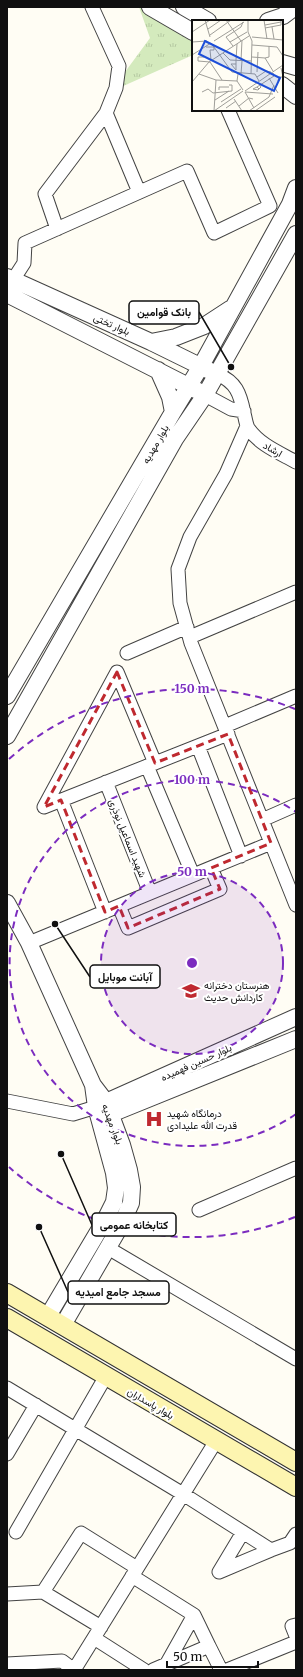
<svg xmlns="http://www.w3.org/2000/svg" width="303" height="1677" viewBox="0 0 303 1677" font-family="Merriweather,Vazirmatn,serif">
  <defs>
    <pattern id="park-tufts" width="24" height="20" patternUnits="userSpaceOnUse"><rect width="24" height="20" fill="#d4eabd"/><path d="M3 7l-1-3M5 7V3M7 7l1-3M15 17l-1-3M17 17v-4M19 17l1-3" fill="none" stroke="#b5c8a1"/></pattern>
  </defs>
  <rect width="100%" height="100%" fill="#fffdf4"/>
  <!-- park -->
  <path fill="url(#park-tufts)" d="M139 7H141L193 38V55L121 87 125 72 150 38Z"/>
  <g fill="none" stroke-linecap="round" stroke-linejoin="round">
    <!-- minor casing -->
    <g stroke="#434343" stroke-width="15">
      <path id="minor" d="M106 113 139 192
        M57 229 45 194 106 113 116 88 119 66 92 7
        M13 280 24 263 25 243 187 171 214 233 270 206 228 110
        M217 374C236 382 240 393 244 413 245 417 246 424 248 428 260 445 278 452 296 462
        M205 395 231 409 244 411
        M247 426 226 474 190 537 178 569 180 603 191 643 296 905
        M190 637 296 592
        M127 653 187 627
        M225 726 296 696
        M198 746 241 856
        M155 763 117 672 44 807 228 734
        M147 766 193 875
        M106 782 150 893
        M61 800 105 912
        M262 820 296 805
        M119 906 128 928 220 889 211 868
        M29 943 271 843
        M7 1101 73 1114 96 1107
        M199 1210 296 1168
        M108 1248 296 1359
        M7 1388 183 1494 271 1550 290 1543 296 1534
        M7 1454 36 1405
        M16 1532 106 1376
        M243 1532 219 1572 271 1550
        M132 1576 194 1615 209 1646 153 1670
        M43 1592 81 1533 137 1568
        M7 1594 43 1592 101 1627
        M296 1625 292 1626 296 1636
        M94 1638 144 1670
        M209 1646 221 1670
        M7 1664 62 1661 74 1670
        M166 1665 194 1615
        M74 1670 216 1441
        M227 1670 296 1642"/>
    </g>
    <!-- tertiary casing -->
    <g stroke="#434343" stroke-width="18">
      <path id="tertiary" d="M150 7 193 32
        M184 7 208 21
        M268 21 283 16 295 7
        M282 63 296 67
        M282 85 296 96
        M7 277 151 342 210 371
        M7 294 198 391
        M151 342 176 337 204 326 230 309
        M158 370 170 397 173 412
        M7 696 173 412 201 366 290 204 296 188
        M7 736 175 439 205 395 296 234
        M7 903 29 943 93 1085 106 1102 122 1145 129 1170 132 1187 131 1203 121 1225 63 1325
        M97 1106 296 1017
        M101 1118 296 1039
        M48 1316 105 1220 114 1202 116 1188 114 1173 96 1107 93 1085"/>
    </g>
    <!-- secondary casing -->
    <g stroke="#323232" stroke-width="20">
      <path id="secondary" d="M7 1293 296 1462
        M7 1318 296 1487"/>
    </g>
    <!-- minor -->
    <use href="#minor" stroke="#fff" stroke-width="13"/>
    <!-- tertiary -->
    <use href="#tertiary" stroke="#fff" stroke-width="16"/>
    <!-- secondary -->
    <use href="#secondary" stroke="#fdf5b0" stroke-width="18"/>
  </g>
  <!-- marked area -->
  <path fill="none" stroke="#bf2930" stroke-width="3" stroke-dasharray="8 5" stroke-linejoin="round" d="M117 672 155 763 228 734 271 843 211 868 220 889 128 928 119 906 105 912 61 800 44 807Z"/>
  <!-- distance rings -->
  <circle cx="192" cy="963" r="91" fill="#7b2cbf" fill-opacity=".12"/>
  <g fill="none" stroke="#7b2cbf" stroke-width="2" stroke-dasharray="7 5">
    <circle cx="192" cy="963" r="91"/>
    <path d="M296 1114A183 183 0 1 1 296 812"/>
    <path d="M295 1217A274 274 0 0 1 9 1167M9 759A274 274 0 0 1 295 709"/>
  </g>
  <!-- icons -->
  <defs>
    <g id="school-bare" transform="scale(1.38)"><path d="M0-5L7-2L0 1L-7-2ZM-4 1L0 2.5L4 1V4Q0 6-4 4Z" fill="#bf2930" stroke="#fff" stroke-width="2.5" paint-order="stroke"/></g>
    <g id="hospital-bare" transform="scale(1.38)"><path d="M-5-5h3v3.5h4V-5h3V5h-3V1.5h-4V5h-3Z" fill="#bf2930" stroke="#fff" stroke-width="2.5" paint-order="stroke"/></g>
  </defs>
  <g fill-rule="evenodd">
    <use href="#school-bare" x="191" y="991"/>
    <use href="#hospital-bare" x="154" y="1119"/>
  </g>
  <g text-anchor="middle" stroke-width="4" stroke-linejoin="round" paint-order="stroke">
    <!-- street labels -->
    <g font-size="10" fill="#101010" stroke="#fff">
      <text transform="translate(112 324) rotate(24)" y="4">بلوار تختی</text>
      <text transform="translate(155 444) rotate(-60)" y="4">بلوار مهدیه</text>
      <text transform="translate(273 449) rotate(30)" y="4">ارشاد</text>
      <text transform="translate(128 838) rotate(68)" y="4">شهید اسماعیل نوذری</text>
      <text transform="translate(196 1062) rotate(-24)" y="4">بلوار حسین فهمیده</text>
      <text transform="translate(113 1124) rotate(69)" y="4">بلوار مهدیه</text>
      <text transform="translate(151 1403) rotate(30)" y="4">بلوار پاسداران</text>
    </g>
    <!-- poi labels -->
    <g font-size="10" fill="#101010" stroke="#fff" text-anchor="start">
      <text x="204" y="989">هنرستان دخترانه<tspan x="204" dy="12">کاردانش حدیث</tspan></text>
      <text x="167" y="1117">درمانگاه شهید<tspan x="167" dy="12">قدرت الله علیدادی</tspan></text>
    </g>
  </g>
  <!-- overview -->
  <g transform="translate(192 20)">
    <rect width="91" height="91" fill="#fffdf4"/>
    <path fill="none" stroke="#9f9e99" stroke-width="1" d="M13 0 18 17M34 0 49 21M72 0 75 19M56 1V12L60 21 59 54M73 5 89 2M80 7 82 19M73 8 89 5V0M16 9 29 0M0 12 18 0M18 15 39 0M60 17 91 20M22 21 52 2M0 22 15 21M38 22 55 12M19 23 40 52 63 54 67 61M60 25 85 27 91 36M41 26 34 17 49 7 51 2M77 26V37L73 38 81 51M14 27H22V30H18L19 40M31 33 38 40 59 41M0 35 19 23M12 37H6V41L18 42 30 60M60 37 73 38M44 40 45 24M49 41 50 20M44 44H39L44 50V40M65 52 66 32M7 54 24 60 45 61M46 54 45 61 51 70M49 54 50 41M65 57 74 51 79 52M77 58 86 73M86 61 87 57H91L89 48M0 62 17 42 57 16M65 67 82 56 81 53M67 69 65 67 61 69 66 70 69 67 67 64M27 70V67H37M53 71 91 45M10 72 16 69 21 73 40 71V65H37M53 72 81 74M53 72 62 88M42 79 50 91M23 80 37 71M29 82 49 69M47 86 57 78 61 79M34 88 44 81M22 91 24 60M22 91 51 71M57 91 77 77 82 65M63 91 83 77"/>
    <path fill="#1d4ed8" fill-opacity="0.15" stroke="#1d4ed8" stroke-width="2" d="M13 21 88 58 82 71 7 34Z"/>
    <rect width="91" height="91" fill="none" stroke="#101010" stroke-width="2"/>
  </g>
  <circle cx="192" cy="963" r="6" fill="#7b2cbf" stroke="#fff" stroke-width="2"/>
  <g font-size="12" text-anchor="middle" font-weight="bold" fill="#7b2cbf" stroke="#fff" stroke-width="4" stroke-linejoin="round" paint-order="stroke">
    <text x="192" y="693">150 m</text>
    <text x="192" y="784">100 m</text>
    <text x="192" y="876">50 m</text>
  </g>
  <!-- callouts -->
  <path fill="none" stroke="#101010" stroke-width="1.5" d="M231 367L199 312M55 924L90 977M61 1154L92 1225M39 1227L68 1292"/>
  <g fill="#101010" stroke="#fff" stroke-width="1.5">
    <circle cx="231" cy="367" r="4"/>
    <circle cx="55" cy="924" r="4"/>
    <circle cx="61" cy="1154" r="4"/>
    <circle cx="39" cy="1227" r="4"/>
  </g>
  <g fill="#fff" stroke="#101010" stroke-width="1.5">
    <rect x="129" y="301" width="70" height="23" rx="4"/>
    <rect x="90" y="965" width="70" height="23" rx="4"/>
    <rect x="92" y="1213" width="84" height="23" rx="4"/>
    <rect x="68" y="1281" width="101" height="23" rx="4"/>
  </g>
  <g font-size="11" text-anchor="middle" font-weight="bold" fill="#101010">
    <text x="164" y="316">بانک قوامین</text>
    <text x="125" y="981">آبانت موبایل</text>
    <text x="134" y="1229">کتابخانه عمومی</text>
    <text x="118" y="1296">مسجد جامع امیدیه</text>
  </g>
  <!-- border -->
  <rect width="303" height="1677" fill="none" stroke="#101010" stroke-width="16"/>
  <!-- scale -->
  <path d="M167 1661v6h91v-6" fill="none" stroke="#101010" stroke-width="2"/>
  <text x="173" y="1661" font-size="12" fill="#101010" stroke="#ffffff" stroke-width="3" paint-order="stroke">50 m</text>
</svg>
